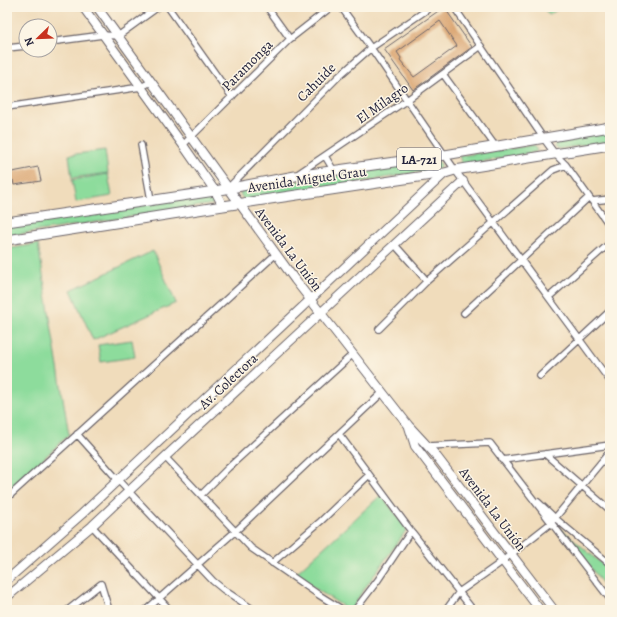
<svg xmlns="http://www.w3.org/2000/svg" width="617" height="617" viewBox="0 0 617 617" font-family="Alegreya,serif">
  <rect width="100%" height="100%" fill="#fcf5e5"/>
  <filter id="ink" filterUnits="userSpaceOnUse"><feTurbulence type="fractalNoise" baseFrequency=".025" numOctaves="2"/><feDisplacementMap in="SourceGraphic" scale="8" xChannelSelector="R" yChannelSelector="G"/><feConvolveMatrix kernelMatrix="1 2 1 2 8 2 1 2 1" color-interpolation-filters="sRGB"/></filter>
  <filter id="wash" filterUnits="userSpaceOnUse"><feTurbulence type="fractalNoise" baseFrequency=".012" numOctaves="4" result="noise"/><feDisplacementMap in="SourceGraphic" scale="16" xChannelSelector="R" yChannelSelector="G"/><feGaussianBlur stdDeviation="0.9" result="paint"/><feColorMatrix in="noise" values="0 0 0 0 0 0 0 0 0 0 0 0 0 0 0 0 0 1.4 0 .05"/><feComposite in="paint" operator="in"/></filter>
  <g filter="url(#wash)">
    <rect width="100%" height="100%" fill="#f0dcbb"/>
    <!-- green -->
    <path fill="#8ddc9c" stroke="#587f6c" d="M543 7H561L549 15Z
      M610 131V141L558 149 555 147 556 141Z
      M534 145 537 149 536 152 462 165 459 156Z
      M105 150 108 173 72 178 69 155Z
      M437 160 441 165 438 169 245 201 240 194 242 190Z
      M108 174 112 196 76 202 72 180Z
      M213 193 216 201 213 204 7 236V224Z
      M38 244 69 435 7 492V249Z
      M153 251 176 303 93 340 71 290Z
      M132 340 135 357 101 362 98 345Z
      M381 495 407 528 405 532 362 592 351 610H349L294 575Z
      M558 526 610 571V593Z"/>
    <g id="blocks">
      <!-- building -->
      <path fill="#dba774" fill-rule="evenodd" d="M444 7 472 47 413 90 384 49ZM440 21 457 46 414 77 400 60 401 58 397 52Z
        M38 167 41 181 14 185 13 180 7 181V173Z"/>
    </g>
  </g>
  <g filter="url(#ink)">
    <use href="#blocks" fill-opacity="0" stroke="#6a6368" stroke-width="1"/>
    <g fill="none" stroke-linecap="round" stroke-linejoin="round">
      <!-- street casing -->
      <g stroke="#6a6368" stroke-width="8">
        <path id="street" d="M168 7 232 97
          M267 7 290 39
          M341 7 371 48 455 170 610 381
          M454 7 544 139 555 154 566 165 610 226
          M50 42 103 35 118 36 158 7
          M7 48 26 46
          M443 74 496 147
          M7 107 141 87 151 82
          M141 145 151 200
          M183 145 290 39 331 7
          M325 156 334 171
          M299 173 407 100 481 46
          M228 188 339 76 371 48 431 7
          M592 201 610 199
          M395 245 427 281
          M549 297 610 243
          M464 313 589 197
          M379 329 427 281 553 170 566 165
          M540 376 610 311
          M77 434 118 480 213 581 224 590 254 610
          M339 434 408 527 473 610
          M427 446 490 443 610 599
          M545 454 610 510
          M165 457 251 548 319 595 343 610
          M502 460 610 445
          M201 495 228 468 353 354
          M7 498 276 254
          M538 502 555 518 610 564
          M92 526 170 610
          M272 563 321 521 369 475
          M68 610 101 584 109 610
          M146 610 239 528 383 392
          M355 610 378 580 411 531
          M446 610 459 592 496 566 551 523 607 455"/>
      </g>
      <!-- secondary casing -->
      <g stroke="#6a6368" stroke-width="10">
        <path id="secondary" d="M83 7 183 145 215 191 223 206
          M97 7 295 280 409 426 434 453 554 610
          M409 427 415 446 540 610
          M7 580 82 514 445 173
          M7 597 92 526 165 457 463 181"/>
      </g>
      <!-- primary casing -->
      <g stroke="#6a6368" stroke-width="11">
        <path id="primary" d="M7 222 215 191 295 176 445 155 610 127
          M7 240 223 206 445 173 455 170 610 145"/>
      </g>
      <!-- street -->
      <use href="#street" stroke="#fff" stroke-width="5.5"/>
      <!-- secondary -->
      <use href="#secondary" stroke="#fff" stroke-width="8"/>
      <!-- primary -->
      <use href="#primary" stroke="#fff" stroke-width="9"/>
    </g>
  </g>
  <g text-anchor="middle" stroke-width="3" stroke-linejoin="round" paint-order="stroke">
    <!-- shield labels -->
    <rect fill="#fcf5e5" stroke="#63616e" stroke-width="1" x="397" y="148" width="44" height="22" rx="3"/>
    <g font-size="13" font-weight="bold" fill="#22223b">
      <text x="419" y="164">LA-721</text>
    </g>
    <!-- street labels -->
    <g font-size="14" fill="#22223b" stroke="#fcf5e5">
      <text transform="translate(247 65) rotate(-45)" y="5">Paramonga</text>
      <text transform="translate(316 82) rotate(-45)" y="5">Cahuide</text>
      <text transform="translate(382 103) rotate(-35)" y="5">El Milagro</text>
      <text transform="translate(307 179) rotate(-8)" y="5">Avenida Miguel Grau</text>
      <text transform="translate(289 249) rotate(53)" y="5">Avenida La Unión</text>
      <text transform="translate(228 381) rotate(-43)" y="5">Av. Colectora</text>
      <text transform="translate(493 509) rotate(53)" y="5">Avenida La Unión</text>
    </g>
  </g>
  <!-- margin -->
  <rect width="617" height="617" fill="none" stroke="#fcf5e5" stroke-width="24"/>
  <!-- north arrow -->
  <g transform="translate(38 38) rotate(247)"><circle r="19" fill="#fcf5e5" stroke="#a5a1a1"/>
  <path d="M0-3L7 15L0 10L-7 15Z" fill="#c8321e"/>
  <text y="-6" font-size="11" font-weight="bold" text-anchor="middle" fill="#22223b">N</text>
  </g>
</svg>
